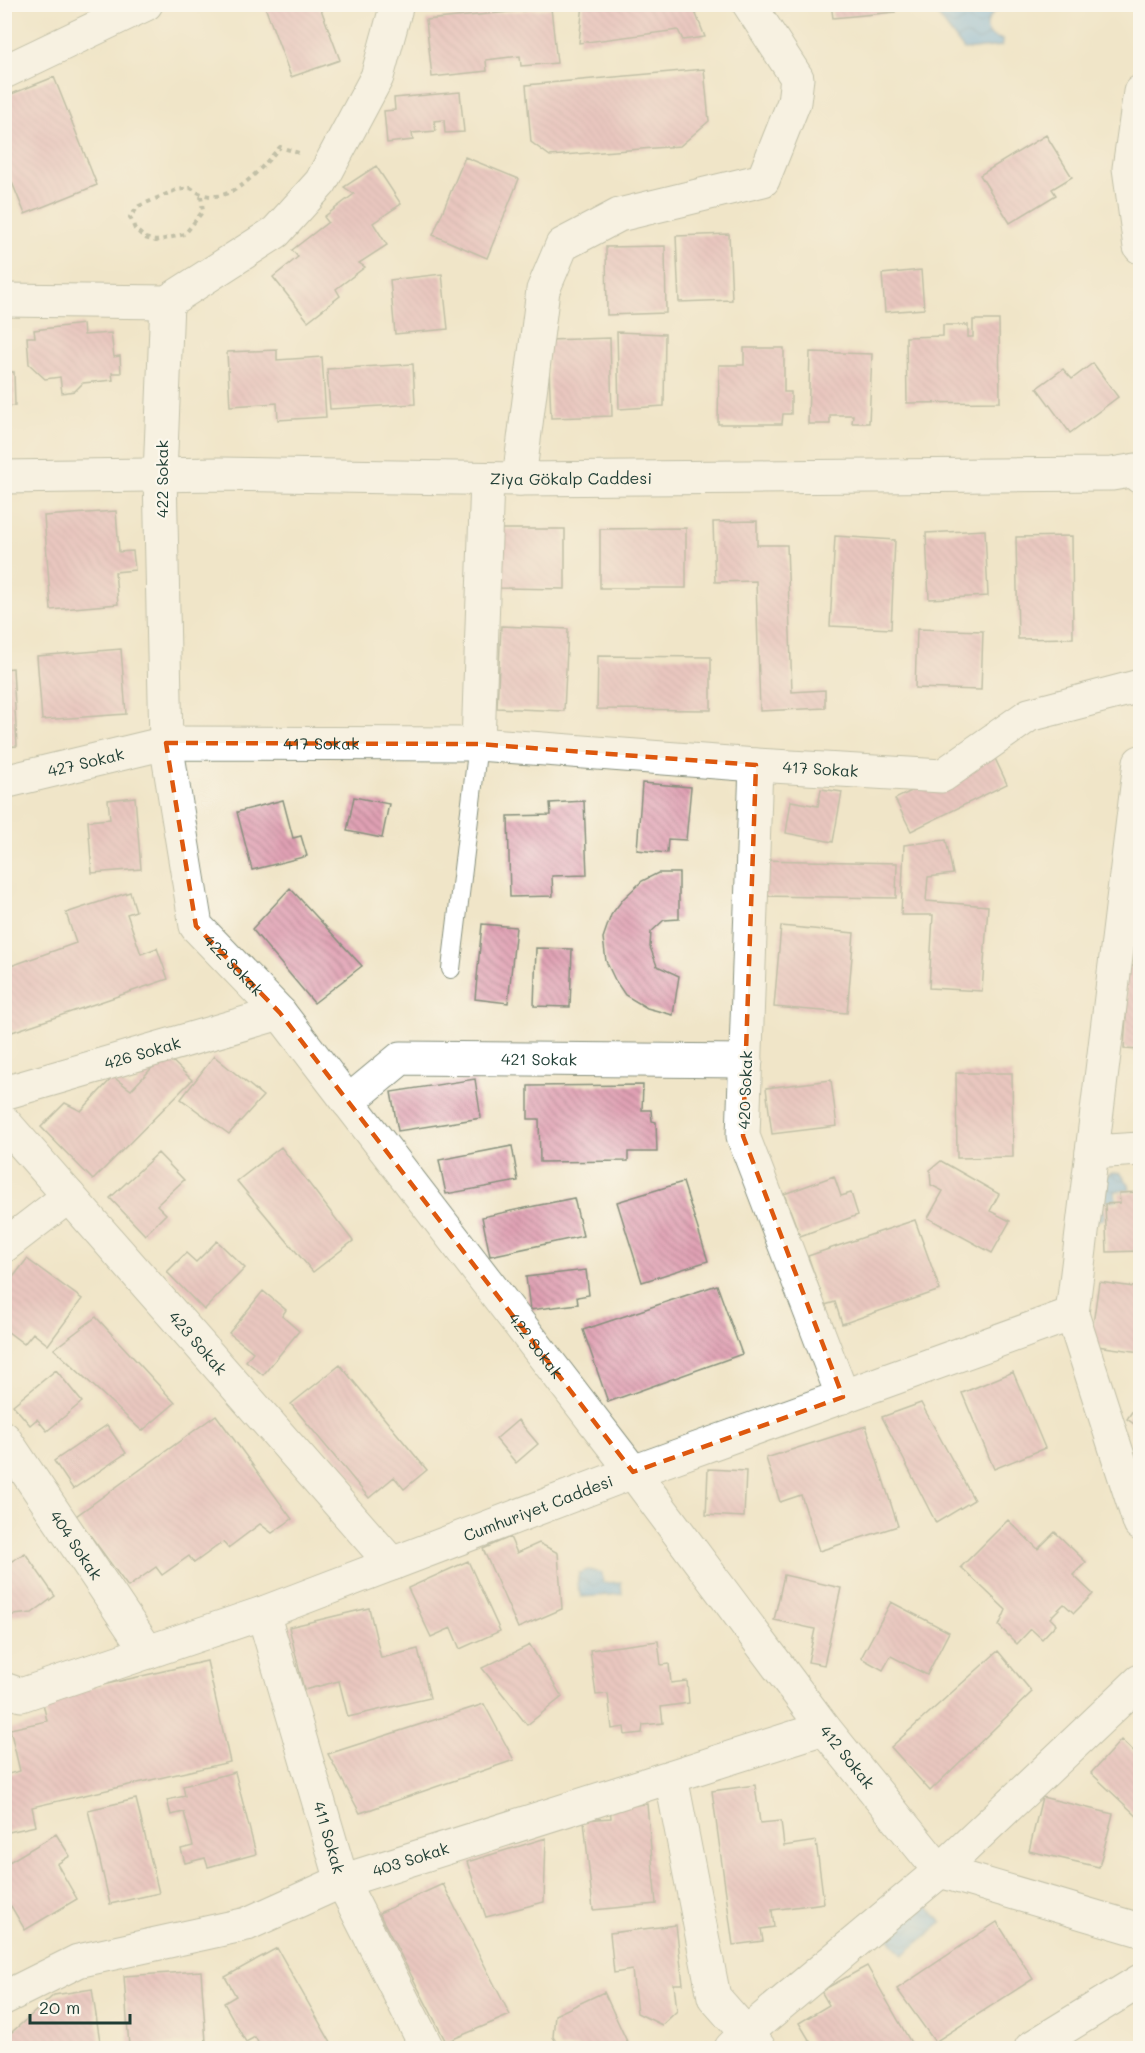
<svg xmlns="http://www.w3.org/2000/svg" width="1145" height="2053" viewBox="0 0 1145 2053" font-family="Mali,sans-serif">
  <defs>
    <pattern id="water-waves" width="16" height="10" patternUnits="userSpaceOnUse" patternTransform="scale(1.5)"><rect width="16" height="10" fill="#70b1e4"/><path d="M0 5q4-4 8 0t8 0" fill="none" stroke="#5b91ba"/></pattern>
    <pattern id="building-back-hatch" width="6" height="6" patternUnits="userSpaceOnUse" patternTransform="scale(1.5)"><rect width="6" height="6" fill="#e0a0b4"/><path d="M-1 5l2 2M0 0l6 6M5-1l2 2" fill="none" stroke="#b58493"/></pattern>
  </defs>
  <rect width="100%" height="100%" fill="#fbf7ec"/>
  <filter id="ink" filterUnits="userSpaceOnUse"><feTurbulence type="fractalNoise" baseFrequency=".0167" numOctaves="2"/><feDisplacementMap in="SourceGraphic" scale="12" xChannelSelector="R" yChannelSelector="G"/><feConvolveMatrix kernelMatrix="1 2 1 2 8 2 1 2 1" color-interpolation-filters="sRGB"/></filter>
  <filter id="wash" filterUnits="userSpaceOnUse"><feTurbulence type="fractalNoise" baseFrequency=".008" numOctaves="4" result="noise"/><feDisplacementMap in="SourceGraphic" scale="24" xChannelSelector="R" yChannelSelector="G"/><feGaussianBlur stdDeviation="1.35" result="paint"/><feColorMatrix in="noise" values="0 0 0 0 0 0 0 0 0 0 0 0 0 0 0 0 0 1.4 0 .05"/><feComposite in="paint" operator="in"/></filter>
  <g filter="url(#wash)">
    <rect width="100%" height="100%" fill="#f0e5c8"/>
    <!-- water -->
    <path fill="url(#water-waves)" stroke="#48778c" stroke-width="1.5" d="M930 5H965L968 8 996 5 997 10C984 20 981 37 1002 39V46L964 50Z
      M1112 1173H1120L1129 1184 1130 1190 1115 1191 1116 1200 1102 1202 1104 1219 1094 1221 1103 1177Z
      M588 1570 602 1573 603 1583 621 1582 622 1594 581 1597 577 1585 579 1573Z
      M927 1905 942 1923 903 1955 888 1936Z"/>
    <g id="blocks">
      <!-- building -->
      <path fill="url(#building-back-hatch)" d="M264 4H319L340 60 291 77Z
        M583 4H692L705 37 683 40 678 30 579 43Z
        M831 4H894L895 12 833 18Z
        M551 8 557 63 521 66 520 56 486 60 487 71 432 77 426 20Z
        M704 69 709 121 680 146 550 156 531 142 526 85Z
        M54 77 97 185 25 214 4 163V97Z
        M460 92 464 132 445 133 444 120 434 121 436 131 412 133 413 140 387 143 384 111 395 110 394 98Z
        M1046 135 1072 177 1052 189 1056 195 1010 223 980 175Z
        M465 157 519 179 487 258 433 235Z
        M376 166 401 204 373 223 387 245 359 263 365 267 336 289 340 296 308 321 273 277 298 257 292 250 328 222 324 217 354 194 344 187Z
        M729 234 732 300 679 302 676 236Z
        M665 246 666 313 607 315 606 247Z
        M921 270 924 309 885 312 882 274Z
        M442 274 448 329 395 334 390 280Z
        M973 320H999L1000 402 907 403 906 337 943 336V325H968V337H973Z
        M83 324 84 335 111 333 114 357 120 356 121 373H112L113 380 83 383 75 391 62 393 60 377 45 379 29 364 27 337H35L34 330Z
        M617 332 665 334 664 406 619 409Z
        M610 338 612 416 551 418 548 340Z
        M744 348H784V392H791V414H783L782 424H718L719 365H744Z
        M277 350V360L322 357 326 417 278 420 277 403 230 406 227 352Z
        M810 352 872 354 869 423H852L853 415H830V424H808Z
        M1093 363 1118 397 1070 433 1037 388 1063 369 1072 379Z
        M413 364 415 404 330 409 327 369Z
        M4 372H14L15 406 4 407Z
        M116 511 119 552 133 551 135 570 115 572 118 604 51 610 44 516Z
        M757 521V545H787L792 692 825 690V708L760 711 756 581 715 582 713 522Z
        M686 528V588H600V529Z
        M498 529H565V589L498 588Z
        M985 530 988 596 929 599 926 533Z
        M835 536 895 540 891 629 830 626Z
        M1072 536 1073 638 1018 639 1016 537Z
        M501 626 568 629 564 711 497 708Z
        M917 629 983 631 981 690 915 688Z
        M121 649 126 714 42 720 37 656Z
        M598 656 711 657V710L597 709Z
        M13 668 17 746 4 747V669Z
        M992 752 1007 784 911 831 895 799Z
        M642 783 691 787 686 840 668 839 667 853 637 850Z
        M821 789 842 792 833 842 786 833 791 801 818 806Z
        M135 797 141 869 92 873 88 821 110 819 108 800Z
        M354 797 389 804 382 838 347 831Z
        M283 800 293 838 301 836 307 856 252 870 237 812Z
        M584 801 587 875 552 876 553 896 510 897 508 816 551 815 550 803Z
        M946 840 953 874 928 877 926 901 988 906 982 991 929 988 933 915H901L904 845Z
        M760 860 897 863 896 898 759 896Z
        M658 873H679V919L664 920 651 932 650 947 657 966 679 976 673 1015 647 1008 625 995 615 980 606 961 603 938 611 915 623 899 642 881Z
        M290 888 362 966 314 1003 252 929Z
        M130 892 136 911 127 914 141 954 157 948 168 979 12 1032 5 1009V968L76 943 66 913Z
        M482 924 516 927 508 1003 475 999Z
        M781 926 854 933 847 1013 774 1007Z
        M536 948 572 949 570 1007 534 1006Z
        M1122 966H1139L1140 1050 1124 1049 1127 999Z
        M165 1054 192 1080 93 1180 41 1127 65 1103 81 1111 113 1077 131 1090Z
        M214 1056 263 1096 229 1134 181 1099Z
        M956 1073H1012L1013 1157 957 1158Z
        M475 1079 481 1118 398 1131 391 1092Z
        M831 1080 837 1126 772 1134 766 1088Z
        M643 1085 642 1110H651L652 1121 656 1122 657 1152H628V1161L540 1162 539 1119H528V1086Z
        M512 1146 518 1181 446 1194 439 1160Z
        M281 1147 353 1241 313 1272 237 1181Z
        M158 1153 184 1180 157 1205 166 1214 145 1235 110 1198Z
        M941 1161 999 1194 990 1211 1010 1221 992 1253 928 1218 943 1191 931 1185 930 1170Z
        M834 1176 841 1196 851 1193 858 1215 800 1236 784 1194Z
        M683 1182 708 1261 642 1282 617 1202Z
        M1140 1192V1251L1107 1252 1105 1204 1120 1203 1119 1193Z
        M574 1198 583 1236 490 1256 482 1217Z
        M915 1220 940 1290 842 1324 835 1302 825 1305 808 1256Z
        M217 1241 245 1268 204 1310 167 1272 186 1253 196 1262Z
        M27 1259 82 1299 48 1345 33 1333 24 1344 8 1332 4 1336V1289Z
        M586 1270 589 1295 577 1297 578 1304 530 1310 526 1277Z
        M1099 1282 1140 1288V1352L1090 1345Z
        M717 1285 742 1354 608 1402 583 1330Z
        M263 1291 286 1310 282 1316 299 1331 263 1375 246 1361 253 1352 229 1333Z
        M96 1317 175 1403 142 1431 54 1349Z
        M340 1365 427 1470 404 1489 394 1477 369 1498 291 1404Z
        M56 1370 82 1402 47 1431 37 1419 30 1425 13 1405Z
        M1013 1372 1045 1448 994 1469 962 1393Z
        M1140 1400V1428L1127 1419Z
        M921 1403 974 1500 936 1523 882 1417Z
        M216 1415 292 1519 272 1533 260 1524 228 1548 223 1542 194 1563 189 1556 162 1575 156 1567 128 1587 76 1516Z
        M518 1420 538 1444 516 1463 496 1439Z
        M107 1425 126 1453 73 1489 54 1461Z
        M866 1426 898 1526 819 1551 801 1495 780 1502 766 1458Z
        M708 1469 746 1471 744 1517 706 1515Z
        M1008 1520 1038 1549 1055 1532 1086 1562 1073 1575 1093 1594 1074 1613 1064 1604 1050 1618 1056 1624 1042 1639 1031 1629 1017 1644 999 1626 1006 1610 961 1567Z
        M510 1537 517 1553 539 1543 558 1553 562 1609 518 1628 483 1549Z
        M25 1553 55 1596 32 1613 4 1616V1560L12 1561Z
        M468 1561 500 1631 460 1649 451 1628 431 1637 408 1588Z
        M784 1575 841 1588 824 1665 808 1662 815 1629 774 1620Z
        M891 1602 949 1632 927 1675 891 1656 883 1670 861 1658Z
        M369 1608 381 1658 418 1649 430 1698 348 1717 339 1681 304 1690 289 1627Z
        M658 1641 661 1665 669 1664 671 1683 687 1681 689 1703 661 1707 663 1723 643 1725 642 1733 625 1735 624 1727 612 1729 608 1694 596 1695 590 1650Z
        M530 1645 562 1697 527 1725 482 1668Z
        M998 1651 1032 1692 930 1791 891 1747Z
        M207 1661 230 1762 32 1807 36 1826 4 1833V1775L20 1771 10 1729 47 1721 42 1699Z
        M484 1704 514 1760 360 1813 328 1754Z
        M1121 1740 1140 1758V1819L1091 1773Z
        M235 1772 256 1854 208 1867 205 1858 185 1863 181 1849 193 1846 184 1812 171 1815 167 1800 185 1796 183 1786Z
        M755 1785 760 1823 781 1821 784 1846 816 1841 824 1903 772 1910 774 1927 761 1929 763 1941 733 1945 712 1791Z
        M1042 1797 1113 1814 1099 1867 1029 1851Z
        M136 1799 159 1893 110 1904 88 1810Z
        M647 1804 656 1904 593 1910 584 1820 611 1818 610 1807Z
        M56 1834 70 1856 57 1864 77 1899 25 1930 11 1906 4 1910V1865Z
        M546 1838 544 1902 486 1917 467 1862Z
        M443 1884 510 2015 446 2042 379 1913Z
        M997 1922 1033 1979 935 2042 897 1989Z
        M676 1925 683 1984H674L677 2011 662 2025 637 2013 632 1970 614 1973 610 1933Z
        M277 1948 331 2043 321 2048H261L255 2037 246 2042 224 2003 236 1996 225 1977Z
        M867 1966 914 2048H814L799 2023 829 2005 821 1991Z
        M201 1971 206 2042 129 2047 124 1976Z
        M92 1989 101 2048H4V2039L54 1995Z
        M604 1992 630 2048H560L553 2037 555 2015Z"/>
    </g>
  </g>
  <g filter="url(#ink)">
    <use href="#blocks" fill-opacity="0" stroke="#88917e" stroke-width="1.5"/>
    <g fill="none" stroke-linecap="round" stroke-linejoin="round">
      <!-- service casing -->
      <g stroke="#88917e" stroke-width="20">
        <path id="service" d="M451 969 478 744"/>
      </g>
      <!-- minor casing -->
      <g stroke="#88917e" stroke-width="35">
        <g id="minor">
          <path d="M1140 92 1129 168 1140 247"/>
          <path d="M4 300 167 302 276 232 321 182 377 77 397 4"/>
          <path id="s1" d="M167 302 160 475 166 743 196 926 280 1013 633 1472 824 1728 940 1871 1140 1930"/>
          <path d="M519 479 543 290 562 245 619 215 763 180 794 102 797 78 749 4"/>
          <path d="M478 744 487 479"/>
          <path d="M756 765 743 1136 843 1397"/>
          <path id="s2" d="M4 782 166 743 478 744 756 765 942 776 1029 715 1140 686"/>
          <path id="s3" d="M4 1093 280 1013"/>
          <path id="s4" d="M348 1102 401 1058 746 1061"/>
          <path id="s5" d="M4 1122 392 1564"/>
          <path d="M1092 1152 1140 1149"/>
          <path d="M4 1246 69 1196"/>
          <path id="s6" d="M4 1438 148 1652"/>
          <path id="s7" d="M263 1613 342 1881 427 2048"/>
          <path d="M671 1777 714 1997 759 2048"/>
          <path id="s8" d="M4 1998 78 1961 247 1924 342 1881 824 1728"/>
          <path d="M731 2048 745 2034 940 1871 1140 1681"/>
          <path d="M1031 2048 1140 1981"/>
        </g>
      </g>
      <!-- tertiary casing -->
      <g stroke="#88917e" stroke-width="35">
        <g id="tertiary">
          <path d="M4 72 146 4"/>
          <path id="s9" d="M4 477 220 474 519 479 1112 474 1136 470 1140 477"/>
          <path d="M1140 762 1072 1314 1140 1524"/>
          <path id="s10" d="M4 1689 21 1695 263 1613 633 1472 1072 1314"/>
        </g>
      </g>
      <!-- path -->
      <path stroke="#88917e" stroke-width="4" stroke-dasharray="4.5 4.5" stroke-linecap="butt" d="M201 196 203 211 185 234 156 241 145 238 135 229 130 217 139 206 176 190 191 188C226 214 258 171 280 147L299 153"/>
      <!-- service -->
      <use href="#service" stroke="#fff" stroke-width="18"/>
      <!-- minor -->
      <use href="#minor" stroke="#fff" stroke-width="33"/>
      <!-- tertiary -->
      <use href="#tertiary" stroke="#fff" stroke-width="33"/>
    </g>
  </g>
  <!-- marked area -->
  <path d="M0 0H1145V2053H0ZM166 743 478 744 756 765 743 1136 843 1397 633 1472 280 1013 196 926Z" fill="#f0e5c8" fill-opacity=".55" fill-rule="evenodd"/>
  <path fill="none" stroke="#de580e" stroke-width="4.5" stroke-dasharray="12 8" stroke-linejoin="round" d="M166 743 478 744 756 765 743 1136 843 1397 633 1472 280 1013 196 926Z"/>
  <g text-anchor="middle" stroke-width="4.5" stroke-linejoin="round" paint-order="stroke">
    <!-- street labels -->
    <g font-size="16" fill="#1f3d34" stroke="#fbf7ec">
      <text transform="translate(162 479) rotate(-90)" y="6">422 Sokak</text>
      <text dy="6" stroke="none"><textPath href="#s9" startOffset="567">Ziya Gökalp Caddesi</textPath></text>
      <text dy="6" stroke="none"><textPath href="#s2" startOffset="322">417 Sokak</textPath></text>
      <text dy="6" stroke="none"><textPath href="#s2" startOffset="84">427 Sokak</textPath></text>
      <text dy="6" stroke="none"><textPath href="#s2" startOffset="822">417 Sokak</textPath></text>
      <text dy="6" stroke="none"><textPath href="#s1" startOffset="681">422 Sokak</textPath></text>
      <text dy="6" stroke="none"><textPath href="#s3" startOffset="144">426 Sokak</textPath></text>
      <text dy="6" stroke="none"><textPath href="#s4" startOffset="207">421 Sokak</textPath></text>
      <text transform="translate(745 1090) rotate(-88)" y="6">420 Sokak</text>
      <text dy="6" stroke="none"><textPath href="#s5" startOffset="294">423 Sokak</textPath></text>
      <text dy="6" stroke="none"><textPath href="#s1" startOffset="1167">422 Sokak</textPath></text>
      <text dy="6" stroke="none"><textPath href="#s10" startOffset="568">Cumhuriyet Caddesi</textPath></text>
      <text dy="6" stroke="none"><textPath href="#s6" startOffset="129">404 Sokak</textPath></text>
      <text dy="6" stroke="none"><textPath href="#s1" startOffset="1683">412 Sokak</textPath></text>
      <text dy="6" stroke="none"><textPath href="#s7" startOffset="234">411 Sokak</textPath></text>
      <text dy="6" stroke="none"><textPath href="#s8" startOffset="432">403 Sokak</textPath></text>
    </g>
  </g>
  <!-- margin -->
  <rect width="1145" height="2053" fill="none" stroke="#fbf7ec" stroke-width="24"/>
  <!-- scale -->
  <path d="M30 2014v9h100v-9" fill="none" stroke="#1f3d34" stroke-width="3"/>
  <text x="39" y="2014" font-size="18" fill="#1f3d34" stroke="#fbf7ec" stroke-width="4.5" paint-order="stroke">20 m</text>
</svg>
